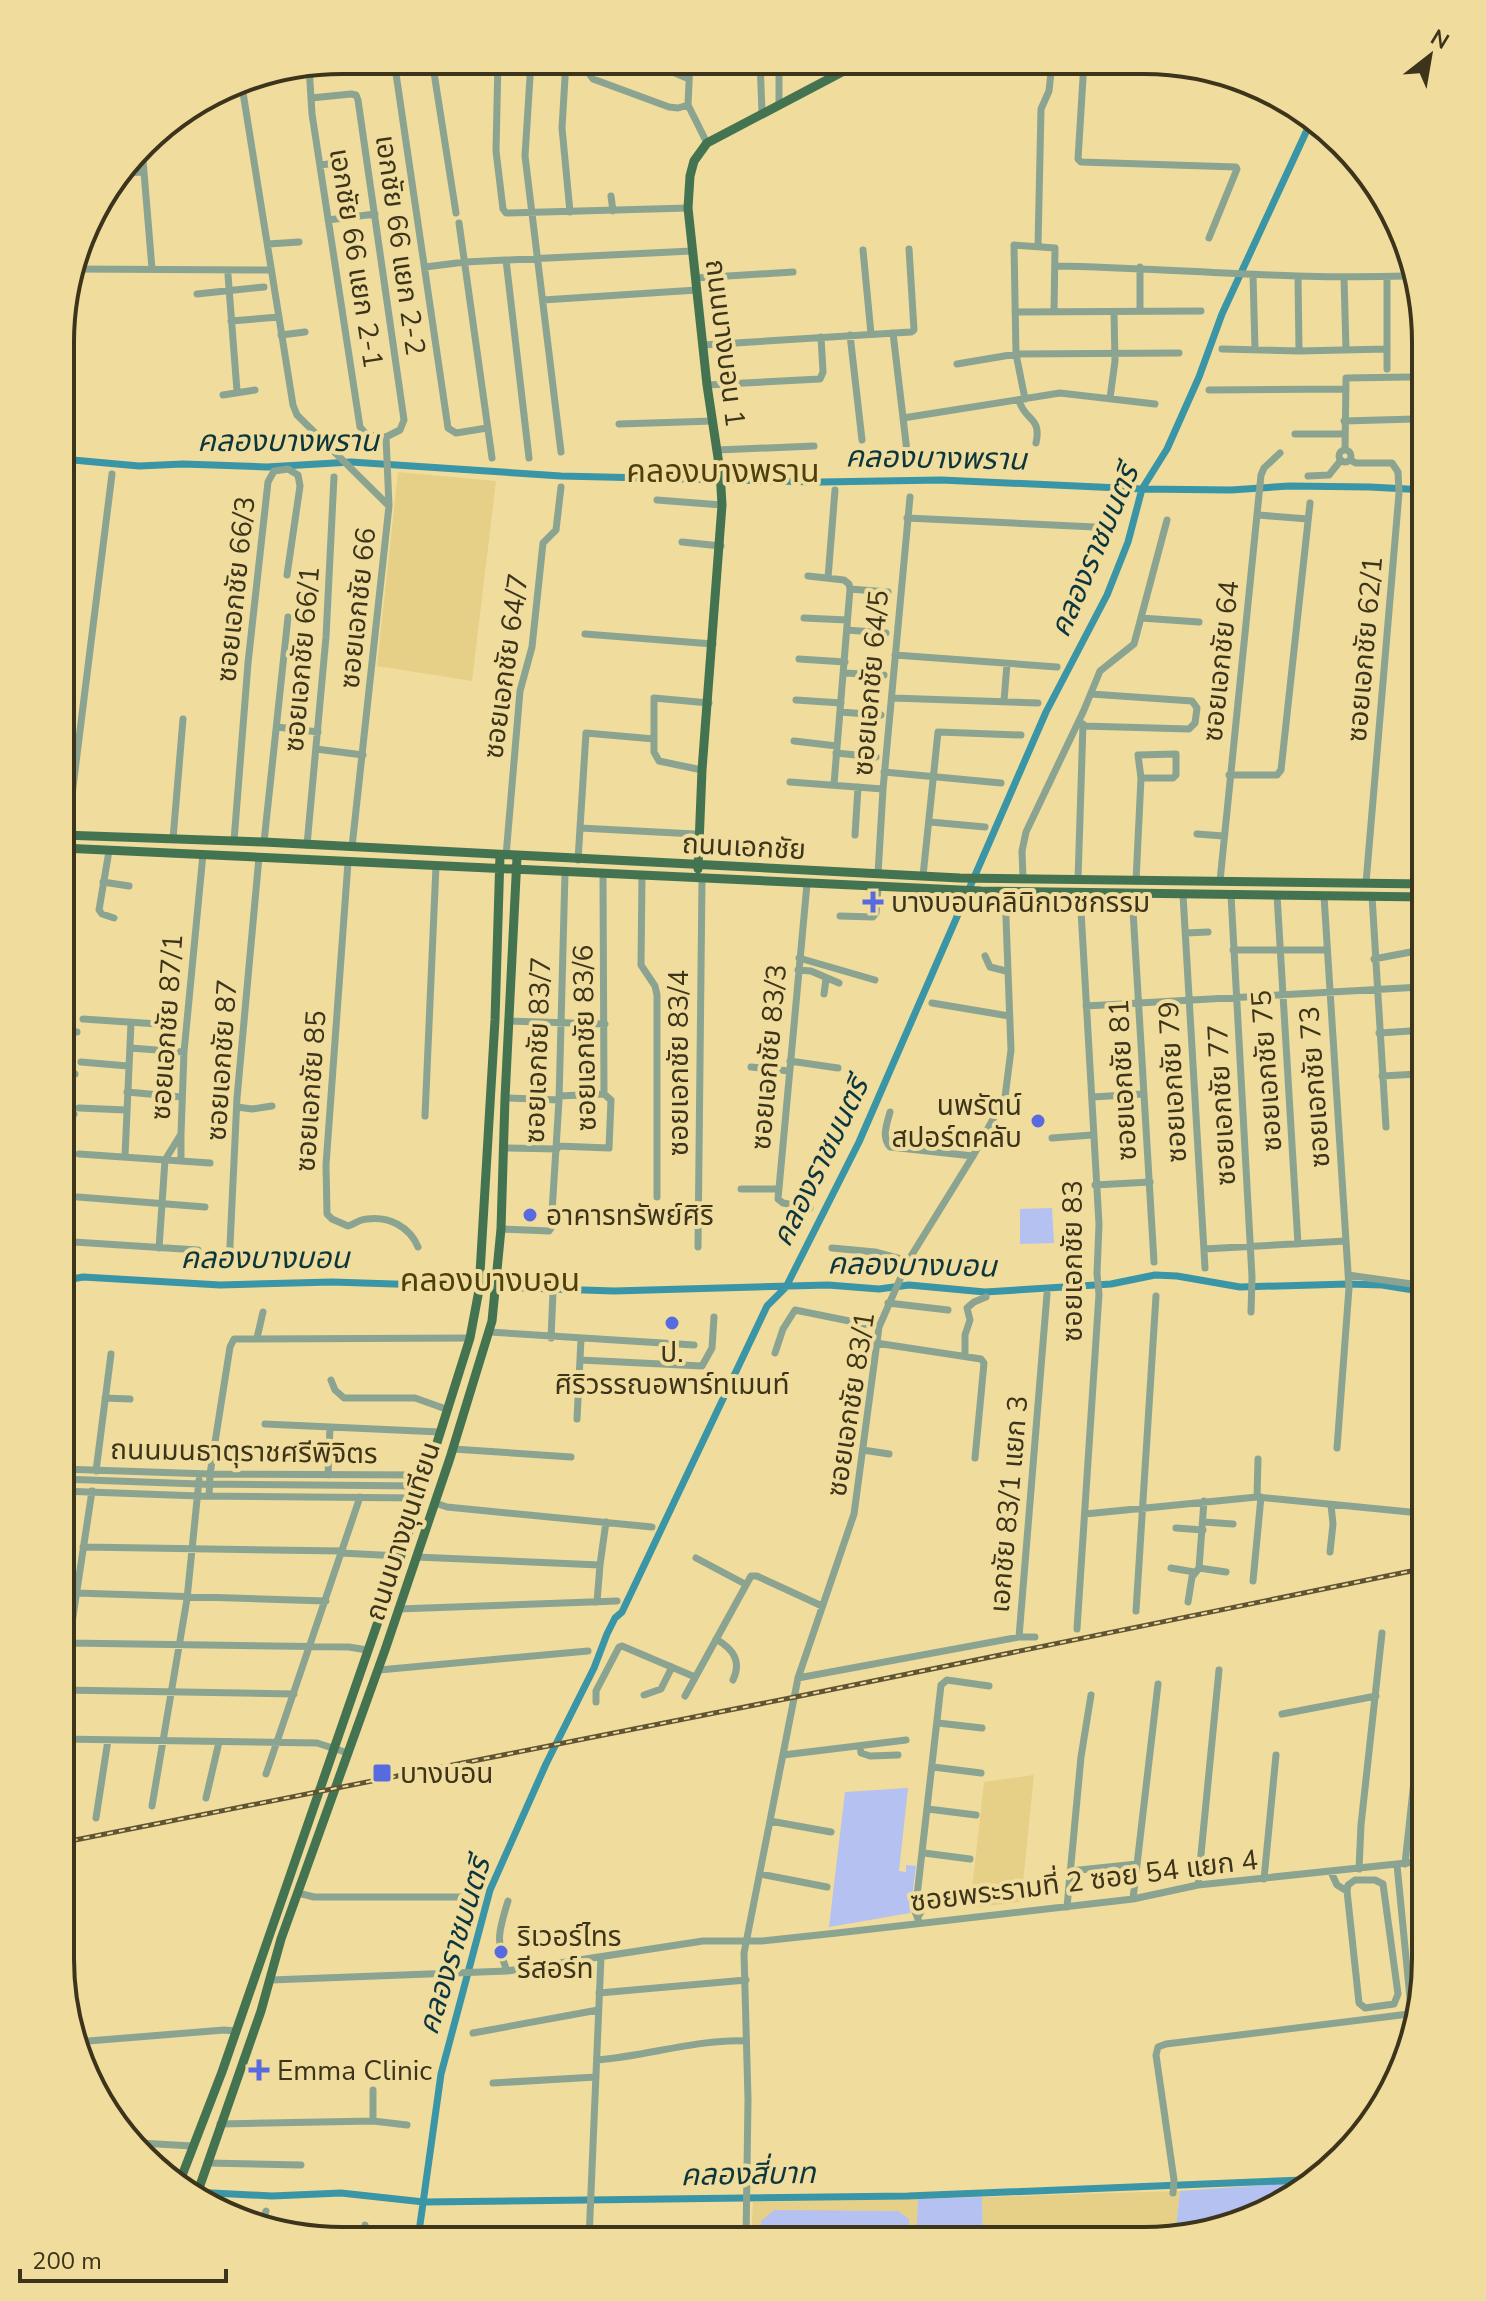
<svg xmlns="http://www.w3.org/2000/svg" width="1486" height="2301" viewBox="0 0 1486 2301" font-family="'Nunito Sans','Noto Sans Thai',sans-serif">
  <rect width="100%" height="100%" fill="#f0dc9c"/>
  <!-- built -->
  <path fill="#e6d087" d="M398 472 496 481 472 681 377 666Z
    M1034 1775 1021 1902 970 1908 984 1782Z
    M1180 2191 1175 2235 1145 2241H983L982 2197Z
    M918 2199 916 2240H751L753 2202Z"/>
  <!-- green -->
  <path fill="#b4c1f1" d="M1052 1208 1054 1243 1020 1244V1209Z
    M908 1788 899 1871 906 1872V1865L916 1866 910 1913 829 1927 845 1792Z
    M1294 2183 1293 2189 1253 2219 1175 2235 1180 2191Z
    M982 2197 983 2241 916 2240 918 2199Z
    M774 2210 898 2211 909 2219 910 2240H760L761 2221Z"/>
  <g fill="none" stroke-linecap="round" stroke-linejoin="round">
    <!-- canal -->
    <path stroke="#3a95a6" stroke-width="7" d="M62 459 139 466 183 464 267 467 351 462 561 476 821 482 941 480 1142 489 1231 490 1289 486 1370 487 1426 490
      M61 1281 83 1277 220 1285 332 1282 614 1291 828 1285 879 1289 909 1285 985 1292 1111 1284 1155 1275 1177 1276 1240 1287 1348 1284 1382 1285 1426 1292
      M193 2192 272 2196 341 2193 424 2202 908 2196 1304 2180
      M418 2239 441 2074 490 1890 546 1764 594 1668 607 1634 615 1618 622 1612 767 1306 786 1287 859 1142 1046 712 1107 595 1128 542 1142 489 1167 449 1199 377 1222 314 1313 117"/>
    <!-- minor -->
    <path stroke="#8ba491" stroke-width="7" d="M394 60 448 428 456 433 487 428
      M432 60 456 213
      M498 60 496 151 503 209 506 213 688 208
      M531 61 525 156 561 452
      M566 61 562 128 570 212
      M591 61 590 75 593 79 669 107 678 108 688 105
      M647 61 689 79
      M690 61 688 105 707 143
      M760 61 762 112
      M779 61V103
      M1084 62 1078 159 1081 162 1236 167 1237 169 1209 238
      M309 66 312 114 360 427 367 435 386 437
      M241 80 293 405 297 415 389 506 352 847
      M311 98 351 94 356 95 358 100 404 420 400 430 386 437
      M142 148 152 269
      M320 165 345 162
      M123 173 144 172
      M611 196 613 211
      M328 220 375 214
      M459 223 492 458
      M268 244 299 242
      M1038 246 1041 109 1049 91 1052 62
      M863 250 871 334
      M506 260 529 458
      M1055 266C1172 268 1288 280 1405 276
      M425 267 465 262 692 251
      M73 269 271 270
      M228 275 237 391
      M1253 275 1255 349
      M1344 277 1346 350
      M1387 277V369
      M695 278 793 272
      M197 294 264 287
      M543 300 697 290
      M1140 311V267
      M1015 312 1201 311
      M231 321 279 317
      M893 333 908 460
      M281 335 305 332
      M850 335 862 440
      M703 345 911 332 914 330 909 249
      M1222 349 1299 351 1298 277
      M1299 351 1387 349
      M957 364 1016 354 1179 353
      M707 385 820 379 823 372 821 337
      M1209 390 1344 389
      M223 395 255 390
      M1110 398 1115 361 1114 312
      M1025 399 1016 354 1014 245 1055 248 1054 311
      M1019 400C1024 421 1042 416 1036 443
      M903 418 1060 393 1155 404
      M1344 421 1414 419
      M619 424 713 421
      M1295 434H1345
      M386 437 389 506
      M717 450 814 446
      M1345 450 1346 378 1409 377
      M1339 456a6 6 0 1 1 12 0a6 6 0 1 1-12 0Z
      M1350 460 1356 463H1392L1398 472 1399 493 1366 883
      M1308 476 1329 475 1341 460
      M657 500 722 505
      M1258 515 1308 519
      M907 518 1115 528
      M682 542 721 546
      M808 576 844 580 849 584 850 589 888 592
      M828 578 835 490
      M804 618 847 620
      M1141 618 1199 622
      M847 630 886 633
      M585 634 713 644
      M895 655 1057 667
      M799 659 845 662
      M845 673 884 675
      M892 698 1038 703
      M796 700 841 703
      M1004 701 1007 664
      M840 712 881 715
      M1083 726 1189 729 1195 723 1197 708 1192 701 1091 694
      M277 727 318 732
      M654 739V752L659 761 702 770
      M794 741 837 746
      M316 749 363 755
      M836 753 876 757
      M884 772 1001 783
      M1229 775H1277L1281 770 1310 503
      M790 782 883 789
      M834 784 850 589
      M930 822 985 827
      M580 828 695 834
      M1197 834 1223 836
      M67 835 112 474
      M855 835 858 787
      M173 839 183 719
      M234 841 248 663 268 482 274 471 288 469 298 475 300 486 287 575
      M264 842 288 617
      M307 845 326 637 334 477
      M109 851 99 910 102 914 114 918
      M506 856 520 691 532 647 543 543 556 530 561 487
      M578 860 586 733 654 739V698L709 703
      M348 862 326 1165 327 1214 332 1219 348 1226C355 1224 360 1219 367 1219 389 1216 410 1227 418 1247
      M878 874 883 789 910 497
      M642 876 641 965 655 986 657 995V1197
      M923 876 938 732 1021 735
      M1023 879 1022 851 1026 832 1084 710 1100 671 1134 644 1167 520
      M1078 880 1083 724
      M1136 881 1141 778 1138 755 1176 754V775L1173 778H1141
      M1220 881 1261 475 1264 468 1280 453
      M103 882 129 886
      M1413 883 1426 728
      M807 884 778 1199 783 1203 810 1208
      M1132 894 1154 1262
      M1183 895 1205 1268
      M1231 895 1252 1277 1251 1312
      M1277 895 1298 1244
      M1324 896 1349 1288 1337 1448
      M1372 896 1386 1127
      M840 916 873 917 876 913 878 887
      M1186 933 1208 932
      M1233 950H1326
      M985 956 990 967 1006 971
      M799 958 875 980
      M1374 959 1416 951
      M798 970 811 971 839 983
      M824 994 826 979
      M932 1003 1009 1016
      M1086 1006 1421 987
      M83 1019 173 1025
      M508 1021 605 1024
      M61 1031 77 1032
      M1379 1033 1426 1030
      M130 1048 184 1052
      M790 1061 838 1068
      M81 1062 128 1066
      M751 1067 789 1071
      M61 1074H75
      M1382 1076 1418 1074
      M127 1092 182 1097
      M559 1096 604 1094
      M1092 1097 1144 1094
      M505 1098 559 1100
      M237 1107 252 1109 272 1106
      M79 1108 126 1110
      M890 1112C887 1124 881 1137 890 1147L973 1156
      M61 1114H74
      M425 1116 436 866
      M1052 1138 1092 1135
      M1422 1145 1426 1143
      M557 1146 609 1148 611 1100 604 1094 603 874
      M505 1148 557 1149
      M79 1154 210 1163
      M61 1156 72 1157
      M125 1156 131 1023
      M181 1161V1136
      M1095 1185 1150 1182
      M741 1189H778
      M61 1196H66
      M78 1197 205 1207
      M501 1229 549 1231 551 1228 559 1100 565 873
      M74 1242 198 1250
      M698 1247 702 879
      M159 1248 165 1160 181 1134 184 1052 203 854
      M832 1248 875 1252 908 1261
      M1204 1249 1346 1241
      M229 1266 237 1098 259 857
      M1348 1275 1426 1286
      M888 1303 948 1310
      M489 1332 694 1345
      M257 1338 263 1312
      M551 1338 553 1292
      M876 1343 981 1359 984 1363 975 1458
      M775 1353 783 1329 795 1310 879 1327
      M965 1355V1335L970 1320 967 1308 974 1302 986 1297
      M580 1360 702 1366 712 1348 714 1317
      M331 1380 335 1390 344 1398H415L446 1409
      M105 1398 130 1399
      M577 1419 581 1339
      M265 1424 440 1432
      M453 1449 571 1457
      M863 1450 889 1454
      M61 1469 210 1474 427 1475
      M96 1471 111 1354
      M328 1475 330 1427
      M61 1479 199 1484 423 1486
      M61 1491 199 1496 419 1498
      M209 1496 210 1474 230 1347 234 1339 470 1338
      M1257 1497 1258 1459
      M435 1503 447 1507 652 1527
      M1085 1514 1257 1497 1420 1513 1426 1511
      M1204 1522 1233 1524
      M1176 1528 1203 1530
      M83 1547 342 1551
      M1330 1552 1333 1524 1331 1505
      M341 1553 400 1556
      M416 1557 600 1565 597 1602
      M696 1558 745 1584
      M600 1565 606 1522
      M1171 1568 1194 1572
      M1199 1568 1204 1501
      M1253 1581 1261 1497
      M76 1593 326 1601
      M1188 1602 1192 1577 1199 1568 1226 1572
      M398 1609 617 1601
      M1136 1611 1156 1296
      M1077 1629 1099 1294 1097 1274 1099 1224 1080 893
      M1019 1637 1047 1294
      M716 1639C733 1649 742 1661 733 1680
      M68 1643 349 1647 367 1650
      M379 1670 588 1651
      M798 1678 1019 1637H1035
      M62 1690 294 1694
      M644 1695 661 1689 672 1667
      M685 1696 751 1576H757L822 1606
      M60 1702 92 1491
      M596 1702V1691L619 1647 622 1646 695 1677
      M1282 1714 1376 1696
      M938 1723 982 1728
      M60 1739 317 1743 348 1753
      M860 1746 861 1753 870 1756 898 1755
      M783 1755 906 1740
      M933 1767 981 1773
      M266 1774 360 1497
      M206 1798 219 1742
      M152 1806 187 1599 199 1480
      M928 1809 976 1815
      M96 1818 108 1740
      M770 1821 831 1832
      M924 1853 970 1859
      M1405 1864 1425 1679
      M1397 1865 1413 2029
      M1359 1869 1361 1825 1382 1633
      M1070 1871 1137 1864
      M1331 1872 1337 1885 1347 1891
      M760 1874 827 1887
      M1264 1879 1276 1755
      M1355 1880H1375L1383 1884 1398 1994 1394 2004 1365 2008 1359 2003 1347 1891 1348 1885Z
      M1198 1885 1219 1670
      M298 1893 314 1897H473
      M917 1896 963 1901
      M917 1896 921 1912 918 1917
      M1133 1899 1158 1684
      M1067 1907 1081 1757 1091 1695
      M919 1923C917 1912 909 1907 917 1896L941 1685 947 1680 989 1686
      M507 1971C495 1941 499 1930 508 1901
      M271 1980 507 1971 703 1941H761L837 1933 1133 1899 1198 1885 1425 1861
      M599 1993 746 1980
      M473 2033 598 2010
      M76 2042 224 2030 236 2031
      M597 2060C647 2056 697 2039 746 2041
      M493 2083 596 2077
      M373 2121V2090
      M220 2124 373 2121 407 2125
      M140 2143 192 2146
      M207 2163 301 2165
      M1173 2193 1174 2180 1156 2055 1158 2047 1166 2044 1417 2013
      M263 2221 266 2211
      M361 2239 365 2225
      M589 2239 601 1957
      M746 2240 748 2099 744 1953 798 1678 854 1514 879 1327 908 1261 973 1156 1005 1097 1011 1050 1005 892"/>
    <!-- major -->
    <path stroke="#447352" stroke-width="9" d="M62 835 264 842 960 878 1426 884
      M62 848 981 891 1426 897
      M698 869 702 770 722 505 720 471 707 385 688 208 690 176 694 161 707 143 861 62
      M178 2186 222 2072 407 1538 470 1338 479 1290 495 1020 500 855
      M197 2194 261 2011 281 1939 385 1650 450 1458 492 1321 501 1229 505 1098 517 857"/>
    <!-- rail casing -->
    <g stroke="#5f5534" stroke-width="5">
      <path id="rail" d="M60 1843 795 1697 1426 1568"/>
    </g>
    <!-- rail -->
    <use href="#rail" stroke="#f0dc9c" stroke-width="2" stroke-dasharray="6" stroke-linecap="butt"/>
  </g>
  <!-- markers -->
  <g fill="#586ae0" stroke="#f0dc9c" stroke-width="3">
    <path d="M869 890h8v8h8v8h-8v8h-8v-8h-8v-8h8z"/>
    <circle cx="1038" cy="1121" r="8"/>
    <circle cx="530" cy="1215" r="8"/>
    <circle cx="672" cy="1323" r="8"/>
    <rect x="372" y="1763" width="20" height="20" rx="4"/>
    <circle cx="501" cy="1952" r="8"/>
    <path d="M255 2058h8v8h8v8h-8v8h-8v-8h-8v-8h8z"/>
  </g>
  <g text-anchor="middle" stroke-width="8" stroke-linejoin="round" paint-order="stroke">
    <!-- street labels -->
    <g font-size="28" fill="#3d351b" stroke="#f0dc9c">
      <text transform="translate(401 245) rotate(82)" y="10">เอกชัย 66 แยก 2-2</text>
      <text transform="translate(357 258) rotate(81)" y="10">เอกชัย 66 แยก 2-1</text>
      <text transform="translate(726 343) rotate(83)" y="10">ถนนบางบอน 1</text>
      <text transform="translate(235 589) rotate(-84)" y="10">ซอยเอกชัย 66/3</text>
      <text transform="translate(357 608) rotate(-84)" y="10">ซอยเอกชัย 66</text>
      <text transform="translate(1364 649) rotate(-85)" y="10">ซอยเอกชัย 62/1</text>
      <text transform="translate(301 659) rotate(-85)" y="10">ซอยเอกชัย 66/1</text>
      <text transform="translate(1220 661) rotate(-84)" y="10">ซอยเอกชัย 64</text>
      <text transform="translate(505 666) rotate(-82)" y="10">ซอยเอกชัย 64/7</text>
      <text transform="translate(870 683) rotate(-85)" y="10">ซอยเอกชัย 64/5</text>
      <text transform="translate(744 846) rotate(3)" y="10">ถนนเอกชัย</text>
      <text transform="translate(166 1027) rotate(-86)" y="10">ซอยเอกชัย 87/1</text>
      <text transform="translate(584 1038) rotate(-91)" y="10">ซอยเอกชัย 83/6</text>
      <text transform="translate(537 1050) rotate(-88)" y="10">ซอยเอกชัย 83/7</text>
      <text transform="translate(768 1057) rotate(-85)" y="10">ซอยเอกชัย 83/3</text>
      <text transform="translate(221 1060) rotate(-86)" y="10">ซอยเอกชัย 87</text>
      <text transform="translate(678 1063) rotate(-90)" y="10">ซอยเอกชัย 83/4</text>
      <text transform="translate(1266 1071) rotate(-94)" y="10">ซอยเอกชัย 75</text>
      <text transform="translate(1122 1080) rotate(-93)" y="10">ซอยเอกชัย 81</text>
      <text transform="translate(1172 1082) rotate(-93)" y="10">ซอยเอกชัย 79</text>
      <text transform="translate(1314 1087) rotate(-94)" y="10">ซอยเอกชัย 73</text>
      <text transform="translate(310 1091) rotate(-86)" y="10">ซอยเอกชัย 85</text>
      <text transform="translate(1221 1105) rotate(-93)" y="10">ซอยเอกชัย 77</text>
      <text transform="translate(1072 1261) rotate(-90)" y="10">ซอยเอกชัย 83</text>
      <text transform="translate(850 1404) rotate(-81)" y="10">ซอยเอกชัย 83/1</text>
      <text transform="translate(244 1451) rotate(1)" y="10">ถนนมนธาตุราชศรีพิจิตร</text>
      <text transform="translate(1008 1504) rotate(-85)" y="10">เอกชัย 83/1 แยก 3</text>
      <text transform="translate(402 1531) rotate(-72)" y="10">ถนนบางขุนเทียน</text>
      <text transform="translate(1084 1880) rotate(-7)" y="10">ซอยพระรามที่ 2 ซอย 54 แยก 4</text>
    </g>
    <!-- poi labels -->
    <g font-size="28" fill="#3d351b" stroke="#f0dc9c" text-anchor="start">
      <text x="891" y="912">บางบอนคลินิกเวชกรรม</text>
      <text x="1022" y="1115" text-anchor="end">นพรัตน์<tspan x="1022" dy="32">สปอร์ตคลับ</tspan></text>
      <text x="546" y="1225">อาคารทรัพย์ศิริ</text>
      <text x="672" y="1362" text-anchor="middle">ป.<tspan x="672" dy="32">ศิริวรรณอพาร์ทเมนท์</tspan></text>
      <text x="400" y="1783">บางบอน</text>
      <text x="517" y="1946">ริเวอร์ไทร<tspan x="517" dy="32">รีสอร์ท</tspan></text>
      <text x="277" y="2080">Emma Clinic</text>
    </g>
    <!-- water labels -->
    <g font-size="30" font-style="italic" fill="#0b363e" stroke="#f0dc9c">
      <text x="288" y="451">คลองบางพราน</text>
      <text transform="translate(936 458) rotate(1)" y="10">คลองบางพราน</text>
      <text transform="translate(1094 551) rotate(-67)" y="10">คลองราชมนตรี</text>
      <text transform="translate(820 1162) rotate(-64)" y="10">คลองราชมนตรี</text>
      <text x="265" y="1268">คลองบางบอน</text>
      <text transform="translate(912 1265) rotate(1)" y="10">คลองบางบอน</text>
      <text transform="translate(454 1946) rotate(-73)" y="10">คลองราชมนตรี</text>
      <text transform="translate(748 2174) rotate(-1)" y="10">คลองสี่บาท</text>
    </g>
    <!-- quarter labels -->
    <g font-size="32" fill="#4e400e" stroke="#f0dc9c">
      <text x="723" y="482">คลองบางพราน</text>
      <text x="490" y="1291">คลองบางบอน</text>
    </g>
  </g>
  <!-- crop -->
  <path d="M0 0H1486V2301H0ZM342 74H1144A268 268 0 0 1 1412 342V1959A268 268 0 0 1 1144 2227H342A268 268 0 0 1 74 1959V342A268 268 0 0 1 342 74Z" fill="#f0dc9c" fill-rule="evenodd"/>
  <path fill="none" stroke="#3d351b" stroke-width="4" d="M342 74H1144A268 268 0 0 1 1412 342V1959A268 268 0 0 1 1144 2227H342A268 268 0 0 1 74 1959V342A268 268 0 0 1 342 74Z"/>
  <!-- north arrow -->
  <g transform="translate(1430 56) rotate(31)" stroke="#f0dc9c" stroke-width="6" paint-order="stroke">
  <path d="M0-6L14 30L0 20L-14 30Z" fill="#3d351b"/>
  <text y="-12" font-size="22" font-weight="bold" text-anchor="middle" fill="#3d351b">N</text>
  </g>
  <!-- scale -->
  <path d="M20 2269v12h206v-12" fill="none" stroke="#3d351b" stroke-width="4"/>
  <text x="32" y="2269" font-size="24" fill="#3d351b" stroke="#f0dc9c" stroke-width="6" paint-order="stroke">200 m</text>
</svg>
